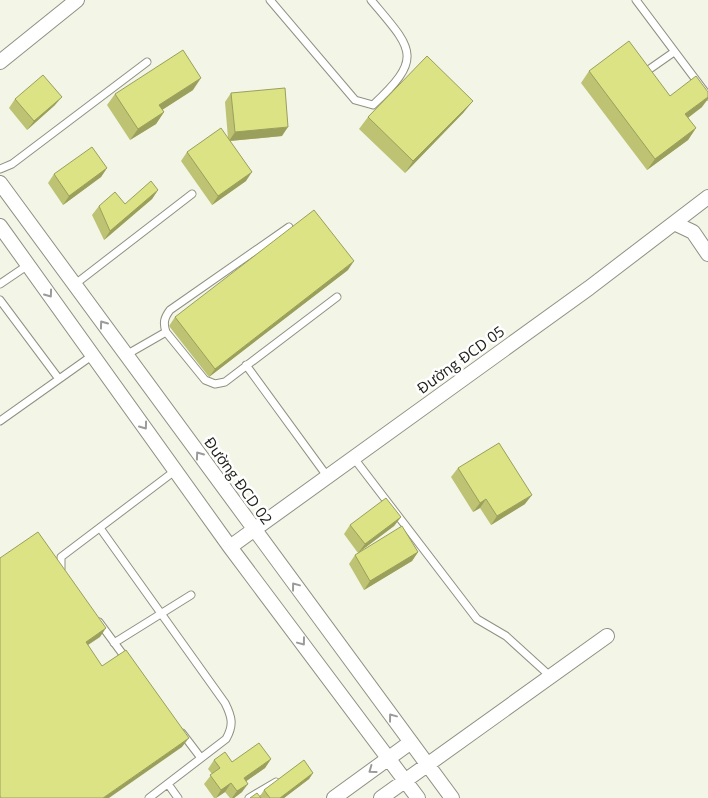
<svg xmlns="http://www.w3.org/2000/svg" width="708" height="798" viewBox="0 0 708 798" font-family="'Open Sans',sans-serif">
  <rect width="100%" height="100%" fill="#f3f5e6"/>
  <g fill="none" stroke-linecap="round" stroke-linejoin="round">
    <!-- service casing -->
    <g stroke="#909183" stroke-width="9">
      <path id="service" d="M270 0 355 100 373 105C425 57 412 49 371 0
        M636 0 708 96
        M644 73 674 52
        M0 169 12 164 147 62
        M289 227 170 310C164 318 163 323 166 332L205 380 215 384 225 382 337 297
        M0 284 28 265
        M74 285 192 194
        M0 300 59 379
        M126 355 166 332
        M246 365 327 476
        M0 421 93 355
        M353 457 477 619 506 636 550 676
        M100 528 225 703C232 717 234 725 226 739L149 798
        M61 569V557L176 470
        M99 622 127 660
        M114 643 191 595
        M182 733 201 758
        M168 784 178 798
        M249 798 276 782"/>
    </g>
    <!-- minor casing -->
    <g stroke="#909183" stroke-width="16">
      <path id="minor" d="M0 62 77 0
        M0 183 452 798
        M674 223 693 232 708 254
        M0 226 230 547 418 798
        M230 547 589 288 708 197
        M334 798 411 742
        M381 798 607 636"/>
    </g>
    <!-- service -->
    <use href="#service" stroke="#fff" stroke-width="7"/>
    <!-- minor -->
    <use href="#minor" stroke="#fff" stroke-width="14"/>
  </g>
  <!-- wall -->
  <path fill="#bdc372" d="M589 71 670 96 702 107 688 118 696 128 688 140 647 170 581 83Z
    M193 90 162 110 164 112 156 124 130 140 107 105 115 94Z
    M231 93 282 136 230 141 246 181 212 205 181 161 187 152 228 138 225 102Z
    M15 99 55 105 27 130 9 108Z
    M464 112 405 173 359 129 368 117Z
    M107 168 101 177 63 205 48 183 54 174Z
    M158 190 152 199 104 240 92 215 99 206 125 204Z
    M348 270 209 377 169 326 175 317Z
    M458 468 525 504 491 525 480 508 473 512 451 477Z
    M401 517 394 526 358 553 344 534 350 525Z
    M418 552 412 561 364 590 349 564 355 555Z
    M271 759 265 768 246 781 242 792 234 798H230L225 792 216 798H214L204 784 212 774 208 769 214 760 232 762Z
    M313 773 309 779 284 798H261L260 796 264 790Z"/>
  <!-- shaded-wall -->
  <path fill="#9a9f5c" d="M201 78 193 90 151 117 159 105Z
    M62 97 55 105 27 130 34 121Z
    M708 97V99L702 107 677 126 685 114Z
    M473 101 464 112 405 173 413 161Z
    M164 112 156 124 130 140 138 129Z
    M288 127 282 136 229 141 235 132Z
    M696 128 688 140 647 170 655 159Z
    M107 168 101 177 63 205 69 196Z
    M252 172 246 181 212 205 218 196Z
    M158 190 152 199 104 240 110 231Z
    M354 261 348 270 209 377 215 369Z
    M532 495 525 504 491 525 497 516Z
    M486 499 480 508 473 512 480 503Z
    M401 517 394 526 358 553 365 544Z
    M418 552 412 561 364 590 370 581Z
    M106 628 100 637 79 651 86 642Z
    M189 738 182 747 109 798H103Z
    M271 759 265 768 238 787 244 778Z
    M313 773 309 779 284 798H280Z
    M231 783 225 792 216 798 221 790Z
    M248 784 242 792 234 798H232L237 791Z"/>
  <!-- building -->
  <path fill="#dce384" stroke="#9a9f5c" d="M629 41 670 96 696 76 708 92V97L685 114 696 128 655 159 589 71Z
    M183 50 201 78 159 105 164 112 138 129 115 94Z
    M427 56 473 101 413 161 368 117Z
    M43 75 62 97 34 121 15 99Z
    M285 88 288 127 235 132 231 93Z
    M221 128 252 172 218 196 187 152Z
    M92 147 107 168 69 196 54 174Z
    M151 181 158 190 110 231 99 206 115 192 125 204Z
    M314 210 354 261 215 369 175 317Z
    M499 443 532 495 497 516 486 499 480 503 458 468Z
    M386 498 401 517 365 544 350 525Z
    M402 526 418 552 370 581 355 555Z
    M38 532 106 628 86 642 102 666 126 650 189 738 103 798H1L0 796V558Z
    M259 743 271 759 244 778 248 784 237 791 231 783 221 790 210 775 220 768 214 760 225 752 232 762Z
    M304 760 313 773 280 798H270L264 790Z
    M257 793 261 798H250Z"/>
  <!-- one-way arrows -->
  <defs><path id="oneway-chevron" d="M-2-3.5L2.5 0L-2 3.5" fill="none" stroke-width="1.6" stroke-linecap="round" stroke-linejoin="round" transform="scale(1.25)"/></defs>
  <g stroke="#9b9c99">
    <use href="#oneway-chevron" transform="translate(49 294) rotate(54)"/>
    <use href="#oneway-chevron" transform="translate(103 324) rotate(-126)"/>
    <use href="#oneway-chevron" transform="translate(144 426) rotate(54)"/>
    <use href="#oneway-chevron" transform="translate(199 455) rotate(-126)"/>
    <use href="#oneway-chevron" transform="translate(295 586) rotate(-127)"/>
    <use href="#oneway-chevron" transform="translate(302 642) rotate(53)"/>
    <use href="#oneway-chevron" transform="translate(392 717) rotate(-127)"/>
    <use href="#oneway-chevron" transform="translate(372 770) rotate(144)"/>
  </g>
  <g text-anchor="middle" stroke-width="5" stroke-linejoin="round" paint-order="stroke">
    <!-- street labels -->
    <g font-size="15" fill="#21221c" stroke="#fff">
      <text transform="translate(461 360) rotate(-36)" y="5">Đường ĐCD 05</text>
      <text transform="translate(238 481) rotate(54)" y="5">Đường ĐCD 02</text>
    </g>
  </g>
</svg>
